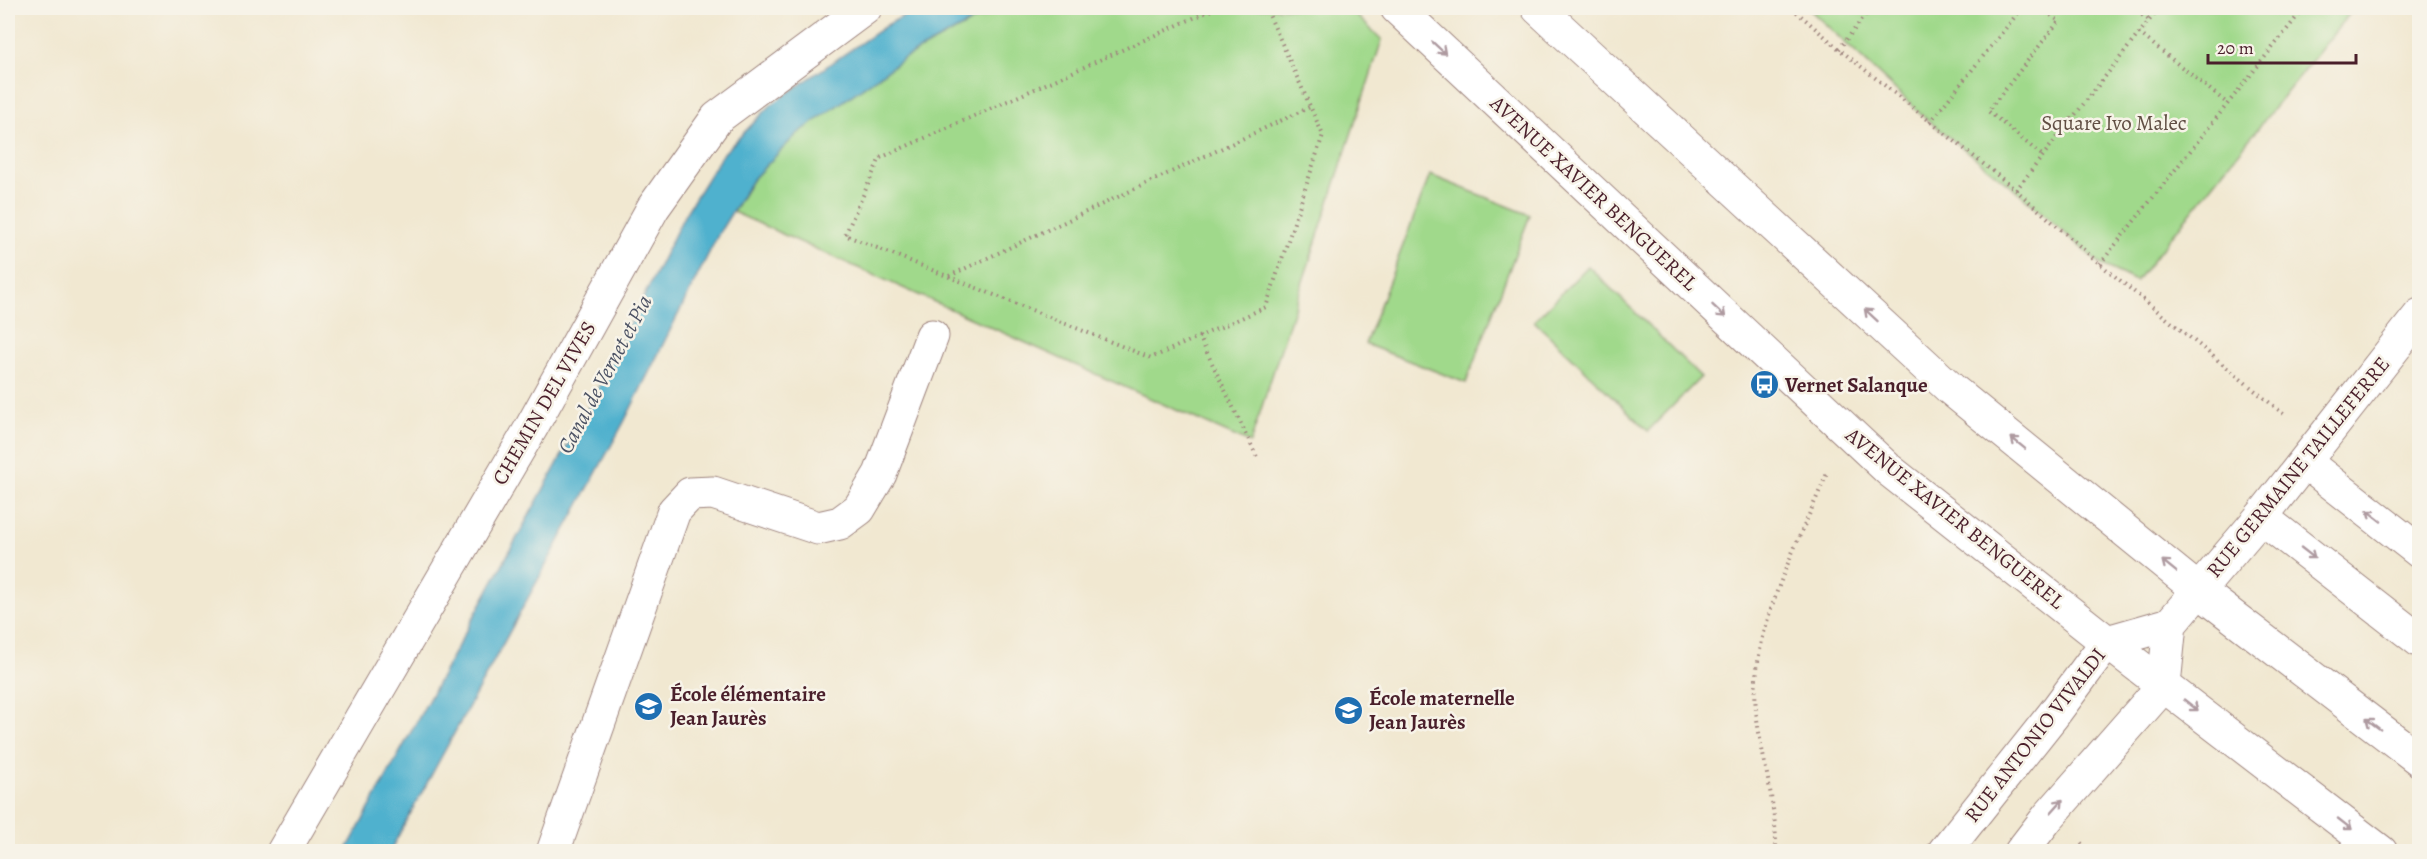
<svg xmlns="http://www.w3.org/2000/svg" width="2427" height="859" font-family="Alegreya,serif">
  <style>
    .green { fill: #a0d98b; stroke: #757c5b; stroke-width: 1.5 }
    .water { fill: #4fb1ce; stroke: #4c687c; stroke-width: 1.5 }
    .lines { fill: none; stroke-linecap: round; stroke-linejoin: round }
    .minor-casing { stroke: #9e847e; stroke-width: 35 }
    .path { stroke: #9e847e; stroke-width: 4; stroke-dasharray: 1.5 4.5; stroke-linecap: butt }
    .minor { stroke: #fff; stroke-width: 33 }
    .oneway { stroke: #ae9aa0 }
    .labels { text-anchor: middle; stroke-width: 5; stroke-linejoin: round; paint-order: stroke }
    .park-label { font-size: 21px; fill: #604e43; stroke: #f7f3e8 }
    .street-label { font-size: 21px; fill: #4a1f2b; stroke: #f7f3e8 }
    .poi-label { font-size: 21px; font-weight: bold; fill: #4a1f2b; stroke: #f7f3e8; text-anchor: start }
    .water-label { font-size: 22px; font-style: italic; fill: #4c5264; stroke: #f7f3e8 }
  </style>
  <rect width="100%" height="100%" fill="#f7f3e8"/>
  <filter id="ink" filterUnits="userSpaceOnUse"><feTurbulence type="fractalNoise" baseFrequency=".0167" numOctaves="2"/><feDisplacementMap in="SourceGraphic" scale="12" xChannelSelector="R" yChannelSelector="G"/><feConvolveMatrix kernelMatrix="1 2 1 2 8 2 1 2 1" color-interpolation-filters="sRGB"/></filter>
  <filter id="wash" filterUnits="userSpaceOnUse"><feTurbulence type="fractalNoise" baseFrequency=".008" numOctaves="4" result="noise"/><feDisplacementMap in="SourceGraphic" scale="24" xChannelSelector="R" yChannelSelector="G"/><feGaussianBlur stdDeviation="1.35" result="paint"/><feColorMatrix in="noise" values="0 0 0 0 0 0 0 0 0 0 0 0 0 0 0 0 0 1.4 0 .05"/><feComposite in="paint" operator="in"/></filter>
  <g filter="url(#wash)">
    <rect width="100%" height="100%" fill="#f1e8d1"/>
    <g class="green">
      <path d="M1012,8h337l33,32 -132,403 -517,-231 19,-32 45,-46 109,-77 71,-38z"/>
      <path d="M1808,8h546l-218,273 -36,-17 -84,-74 -86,-68z"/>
      <path d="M1430,175l100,40 -64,168 -101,-39z"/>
      <path d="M1588,266l113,111 -53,54 -114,-110z"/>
    </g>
    <path class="water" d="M918,8h94l-35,11 -71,38 -109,77 -45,46 -33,53 -95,189 -234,429h-44l244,-447 95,-190 37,-59 50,-51 115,-79z"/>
  </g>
  <g filter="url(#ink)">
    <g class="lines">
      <defs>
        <g id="minor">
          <path d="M1397,8l492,462 218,172 274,210"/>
          <path d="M1538,8l413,381 247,201 222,170"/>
          <path d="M2305,462l115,90"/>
          <path d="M2261,517l159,124"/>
          <path d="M283,852l248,-424 122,-220 64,-90 148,-110"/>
          <path d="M553,852l121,-341 16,-17 23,-1 105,35 22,-5 19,-14 21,-35 52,-138"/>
          <path d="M1944,852l109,-137 54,-73 63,-18"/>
          <path d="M2021,852l27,-35 116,-132 6,-61 91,-107 159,-202"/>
        </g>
      </defs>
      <use href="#minor" class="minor-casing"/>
      <g class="path">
        <path d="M1216,8l-336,150 -35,77 306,123 115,-51 57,-172 -57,-127"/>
        <path d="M1792,8l47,41 177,141 84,74 186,152"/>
        <path d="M2041,8l18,13 -71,90 55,45"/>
        <path d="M2132,8l17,12"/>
        <path d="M2139,33l89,71"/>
        <path d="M1839,49l32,-41"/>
        <path d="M1930,122l92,-114"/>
        <path d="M2016,190l143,-182"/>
        <path d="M2100,264l204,-256"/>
        <path d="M949,276l361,-169"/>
        <path d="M1199,336l58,121"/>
        <path d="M2081,843l12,9"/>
        <path d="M1776,852c1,-48 -15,-95 -20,-141 -7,-80 42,-167 72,-240"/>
      </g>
      <use href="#minor" class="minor"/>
    </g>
    <defs><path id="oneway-shaft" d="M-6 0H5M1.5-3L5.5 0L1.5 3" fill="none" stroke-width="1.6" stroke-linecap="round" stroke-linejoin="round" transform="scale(1.5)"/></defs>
    <g class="oneway">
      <use href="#oneway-shaft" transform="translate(1439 48) rotate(43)"/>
      <use href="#oneway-shaft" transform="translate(1719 311) rotate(43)"/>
      <use href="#oneway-shaft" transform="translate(1871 315) rotate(-137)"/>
      <use href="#oneway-shaft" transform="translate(2018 443) rotate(-141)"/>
      <use href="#oneway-shaft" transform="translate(2374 516) rotate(-142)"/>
      <use href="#oneway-shaft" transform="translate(2308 553) rotate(38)"/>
      <use href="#oneway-shaft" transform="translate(2169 566) rotate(-141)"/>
      <use href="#oneway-shaft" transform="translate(2191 705) rotate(38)"/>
      <use href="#oneway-shaft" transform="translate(2373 724) rotate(-143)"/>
      <use href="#oneway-shaft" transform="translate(2057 806) rotate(-48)"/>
      <use href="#oneway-shaft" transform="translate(2345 824) rotate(38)"/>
    </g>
  </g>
  <defs>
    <symbol id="bus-disc" viewBox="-11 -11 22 22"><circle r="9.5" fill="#1f6fb2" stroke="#f7f3e8"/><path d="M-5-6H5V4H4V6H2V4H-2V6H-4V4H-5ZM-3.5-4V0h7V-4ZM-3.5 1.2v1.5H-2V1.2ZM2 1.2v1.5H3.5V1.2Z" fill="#fff"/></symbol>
    <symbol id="school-disc" viewBox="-11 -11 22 22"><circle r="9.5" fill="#1f6fb2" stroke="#f7f3e8"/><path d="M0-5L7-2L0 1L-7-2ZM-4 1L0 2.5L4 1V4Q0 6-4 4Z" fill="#fff"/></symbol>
  </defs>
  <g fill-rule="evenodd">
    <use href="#bus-disc" x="1748" y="368" width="33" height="33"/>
    <use href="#school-disc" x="632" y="690" width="33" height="33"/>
    <use href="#school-disc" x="1332" y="694" width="33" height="33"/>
  </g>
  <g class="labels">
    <g class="park-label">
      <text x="2114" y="130">Square Ivo Malec</text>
    </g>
    <g class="street-label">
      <text transform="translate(1594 193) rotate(43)" y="7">AVENUE XAVIER BENGUEREL</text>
      <text transform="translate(544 403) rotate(-60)" y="7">CHEMIN DEL VIVES</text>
      <text transform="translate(2298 467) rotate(-51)" y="7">RUE GERMAINE TAILLEFERRE</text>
      <text transform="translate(1955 518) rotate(39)" y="7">AVENUE XAVIER BENGUEREL</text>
      <text transform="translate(2035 735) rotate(-52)" y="7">RUE ANTONIO VIVALDI</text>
    </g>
    <g class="poi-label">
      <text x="1785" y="392">Vernet Salanque</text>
      <text x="670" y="701">École élémentaire<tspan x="670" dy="24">Jean Jaurès</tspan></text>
      <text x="1369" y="705">École maternelle<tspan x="1369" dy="24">Jean Jaurès</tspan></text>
    </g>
    <g class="water-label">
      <text transform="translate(604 374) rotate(-62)" y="8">Canal de Vernet et Pia</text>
    </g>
  </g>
  <rect width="2427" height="859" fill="none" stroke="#f7f3e8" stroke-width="30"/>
  <path d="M2208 54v9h148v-9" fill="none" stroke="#4a1f2b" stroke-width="3"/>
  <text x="2217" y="54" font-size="18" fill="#4a1f2b" stroke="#f7f3e8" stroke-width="4.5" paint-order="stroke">20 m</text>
</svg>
